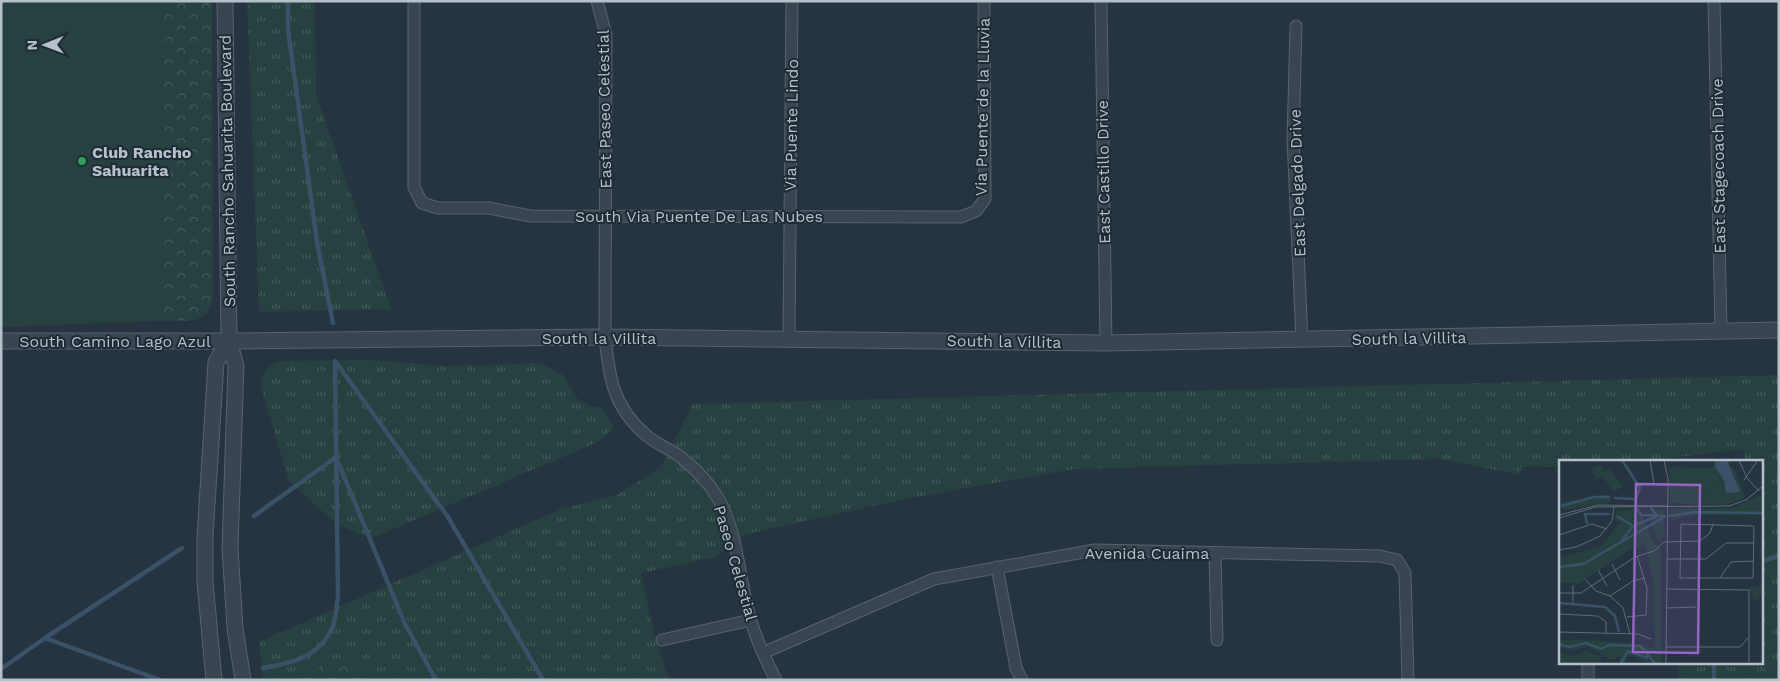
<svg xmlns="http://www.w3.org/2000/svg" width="1780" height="681" font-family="'Work Sans',sans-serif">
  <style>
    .grass { fill: url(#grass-tufts) }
    .forest { fill: url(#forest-crowns) }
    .pitch { fill: #274140 }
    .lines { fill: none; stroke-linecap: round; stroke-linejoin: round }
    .stream { stroke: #395267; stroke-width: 4.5 }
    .minor-casing { stroke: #57636d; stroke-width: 13 }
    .tertiary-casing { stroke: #57636d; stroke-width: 17 }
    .minor { stroke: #394550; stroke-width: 11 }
    .tertiary { stroke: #394550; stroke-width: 15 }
    .leisure-dot { fill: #2e9e5b; stroke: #1e2a35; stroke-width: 2 }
    .labels { text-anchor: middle; stroke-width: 4; stroke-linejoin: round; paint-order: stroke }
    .street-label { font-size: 16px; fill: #b6c0ca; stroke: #1e2a35 }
    .poi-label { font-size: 16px; font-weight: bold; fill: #b6c0ca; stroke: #1e2a35; text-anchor: start }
    .inset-river { fill: none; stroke: #395267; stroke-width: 2.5 }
    .inset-road { fill: none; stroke: #5f6c77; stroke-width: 1 }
    .view { fill: #9367c3; fill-opacity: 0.15; stroke: #9367c3; stroke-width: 2.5 }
    .inset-edge { fill: none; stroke: #b6c0ca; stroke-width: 2.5 }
  </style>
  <defs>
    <pattern id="grass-tufts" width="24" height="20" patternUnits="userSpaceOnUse" patternTransform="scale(1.25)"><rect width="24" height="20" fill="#274140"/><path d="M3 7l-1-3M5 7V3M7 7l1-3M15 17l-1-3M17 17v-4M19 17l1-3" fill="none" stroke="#445b5a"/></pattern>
    <pattern id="forest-crowns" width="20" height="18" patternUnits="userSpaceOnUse" patternTransform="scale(1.25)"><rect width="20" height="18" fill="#274140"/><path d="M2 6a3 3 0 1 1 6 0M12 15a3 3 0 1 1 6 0" fill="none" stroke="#445b5a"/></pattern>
  </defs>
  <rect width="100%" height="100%" fill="#253440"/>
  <g class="grass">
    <path d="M247,1h68l1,94 75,214 -132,3z"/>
    <path d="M370,360l77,6 93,-3 22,11 17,27 15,6h7l13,20 -16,15 -226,96 -25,-9 -15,-9 -43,-39 -28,-93c0,-13 5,-24 19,-27z"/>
    <path d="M1779,375v305h-100v-18h82v-201h-15l-3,-12 -96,12h-87v6h-39v8l-81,-16 -367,10 -173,31 -154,34 -30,23 -75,16 13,60 15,47h-303l-15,-16 -31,4 -23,12h-34l-4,-38 302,-133 56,-14 44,-28 32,-63z"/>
  </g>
  <g class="forest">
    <path d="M163,1h49l1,294c-4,32 -25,25 -50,26z"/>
    <path d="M351,664l15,16h-69l23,-12z"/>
  </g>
  <path class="pitch" d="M1,1h162v320l-162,6z"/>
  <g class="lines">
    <g class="stream">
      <path d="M288,1v28l29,213 16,81"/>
      <path d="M335,361l113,156 95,163"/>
      <path d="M254,516l82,-59 69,167 31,56"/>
      <path d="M1761,561l18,-5"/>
      <path d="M45,638l137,-90"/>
      <path d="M263,668c30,-5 57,-11 70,-42 3,-9 4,-22 5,-31l-3,-233"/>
      <path d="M1,669l44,-31 115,42"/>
      <path d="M1714,680v-18"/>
    </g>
    <defs>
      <g id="minor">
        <path d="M414,1v186l8,16 16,5h51l41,8 431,1 15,-6 9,-12 -1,-198"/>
        <path d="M597,1l9,34 -1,302c4,40 8,70 41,98 10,9 22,13 32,20 17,13 31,27 41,45 20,36 20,82 32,121 6,20 15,40 25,59"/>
        <path d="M1101,1l5,342"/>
        <path d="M1714,1l7,329"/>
        <path d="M1296,26l-3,114 9,200"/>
        <path d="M789,339l3,-338"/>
        <path d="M1215,553l2,87"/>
        <path d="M997,567l19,101 6,12"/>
        <path d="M662,640l89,-20"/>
        <path d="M763,653l171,-74 161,-29 285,6 17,4 8,13 3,107"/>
        <path d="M1588,680v-18"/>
      </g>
      <g id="tertiary">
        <path d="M225,1l4,340 7,25 -6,182 5,80 8,52"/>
        <path d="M1,341h228l376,-4 501,6 673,-13"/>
        <path d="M214,680l-9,-98v-46l11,-174 13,-21"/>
      </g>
    </defs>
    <use href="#minor" class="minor-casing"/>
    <use href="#tertiary" class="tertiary-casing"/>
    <use href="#minor" class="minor"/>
    <use href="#tertiary" class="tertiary"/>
  </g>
  <circle class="leisure-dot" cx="82" cy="161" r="5"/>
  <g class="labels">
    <g class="street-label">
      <text transform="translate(982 107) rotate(-89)" y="6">Via Puente de la Lluvia</text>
      <text transform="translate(604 109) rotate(-91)" y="6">East Paseo Celestial</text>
      <text transform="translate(791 125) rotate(-89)" y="6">Via Puente Lindo</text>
      <text transform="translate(1718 166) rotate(-91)" y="6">East Stagecoach Drive</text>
      <text transform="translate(227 171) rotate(-91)" y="6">South Rancho Sahuarita Boulevard</text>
      <text transform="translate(1103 172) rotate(-91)" y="6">East Castillo Drive</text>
      <text transform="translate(1297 183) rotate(-92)" y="6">East Delgado Drive</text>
      <text x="699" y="222">South Via Puente De Las Nubes</text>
      <text x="599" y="344">South la Villita</text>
      <text transform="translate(1409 338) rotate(-1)" y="6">South la Villita</text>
      <text x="115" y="347">South Camino Lago Azul</text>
      <text transform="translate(1004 341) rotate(1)" y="6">South la Villita</text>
      <text x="1147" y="559">Avenida Cuaima</text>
      <text transform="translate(736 563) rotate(74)" y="6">Paseo Celestial</text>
    </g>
    <g class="poi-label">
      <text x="92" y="158">Club Rancho<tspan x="92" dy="18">Sahuarita</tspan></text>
    </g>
  </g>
  <g transform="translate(1559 460)">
    <rect width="204" height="204" fill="#253440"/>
    <path d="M204,34v21h-72l-20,6v-12l62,-1zM42,35h8l2,7 -47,8 -5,-7zM80,48l14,34 8,8 1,113h-11l-24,-8 -1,8h-7l1,-7 -9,4 -22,-13 -17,3 -13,-3v-7h26l50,3 20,6 -1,-63 -9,-41 -16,5 -50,33h-20v-25l41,-11 21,-25 -7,-3 3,-10 12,14 8,-9 -2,-5zM104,49l2,26 -6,7 -10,-23 5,-8zM204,120v14l-9,7 -5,-14h11z" fill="#274140"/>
    <path d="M155,0h17l-2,5 6,6 10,26 -18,8 -57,-2v-3h38l1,-11 15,-6 -12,-15zM60,50h16l2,7 -9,6z" fill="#274140"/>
    <path d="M42,4l3,7 6,-3 12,19 -9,5 -10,-16 -7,4 -5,-11zM110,7l43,1 12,15 -15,6 -1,11h-38zM27,191l16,7 -4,5h-39v-8l4,-3 7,5z" fill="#274140"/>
    <path d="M157,0h11l13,32 -14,1 -2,-13 -9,-13z" fill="#395267"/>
    <path class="inset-river" d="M63,0l18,28 -5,14M55,38l20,1M2,46l33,-9h16M78,49l4,6 24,1M58,56l16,10M110,56l28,-4 66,1M28,64l-2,-10h25M61,83l13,-17 24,-10 -6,-8M0,107l24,-3 83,-48M0,143l46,4 10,9 4,16M0,184l10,3 17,-4 15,6 8,-4 31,1 15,17M62,203l7,-12 20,7"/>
    <path class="inset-road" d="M91,0l4,24M105,0l4,19 -2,184M180,0l8,18 12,13M185,20l14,-20M0,55l39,-10 70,1M0,58l37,-11 133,-1 17,-6 17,-14M122,64l73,2 -1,52h-73zM0,75l33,-11 15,5M0,90l17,-3 24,-11 12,-15 2,-15M108,99h39l20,-16h28M53,104l8,16M39,110l9,16M161,118l11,-16 23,-1M26,119l11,12 14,5 13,12 7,26M107,129l83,1v72M0,133h22l54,-36 19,-6 10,-9 36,-1 10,-8 3,-9M51,136l23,-15 12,-3M14,143v-18M107,148l30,-1M0,154l39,2 8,6v12M68,157l19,-2 1,-27 -10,-32M0,172l79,2 13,5M107,187h74l9,-10"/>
    <path class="view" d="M77,24l64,1 -2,168 -65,-1z"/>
    <rect width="204" height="204" class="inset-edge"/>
  </g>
  <rect width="1780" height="681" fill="none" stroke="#b6c0ca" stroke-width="5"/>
  <g transform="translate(45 45) rotate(269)" stroke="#1e2a35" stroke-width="4" paint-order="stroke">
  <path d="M0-4L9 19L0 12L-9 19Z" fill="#b6c0ca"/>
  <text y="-8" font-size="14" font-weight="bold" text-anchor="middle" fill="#b6c0ca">N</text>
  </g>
</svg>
